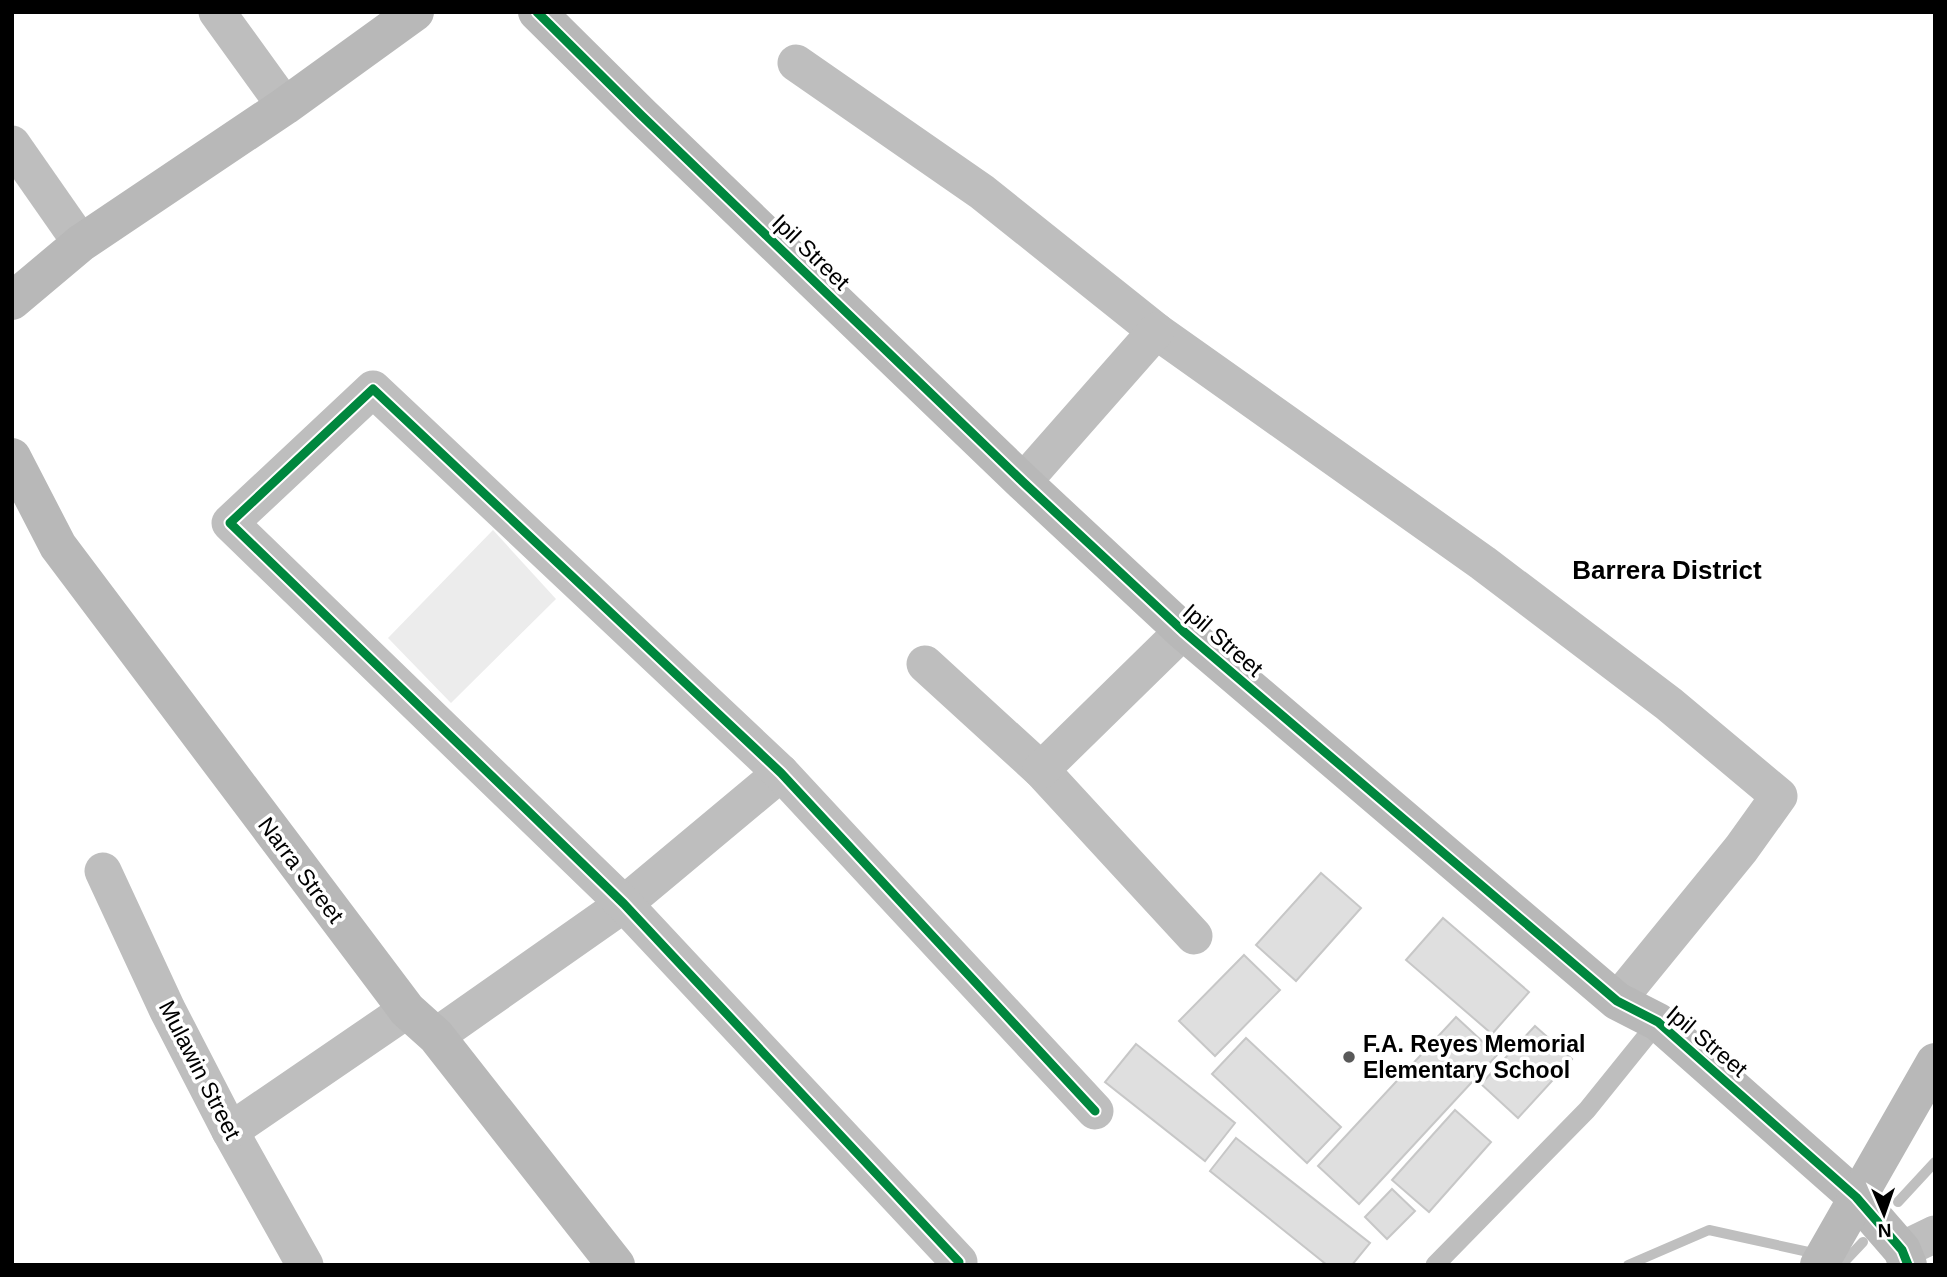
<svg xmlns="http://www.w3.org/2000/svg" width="1947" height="1277" font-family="Arial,sans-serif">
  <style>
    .green { fill: #ececec }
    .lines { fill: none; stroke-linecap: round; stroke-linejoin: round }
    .stream { stroke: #bfbfbf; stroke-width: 10 }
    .building { fill: #dfdfdf; stroke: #c7c7c7; stroke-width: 2 }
    .lane { stroke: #bebebe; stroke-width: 19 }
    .street { stroke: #bebebe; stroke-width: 37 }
    .secondary { stroke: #b8b8b8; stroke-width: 38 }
    .cycleway-casing { stroke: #fff; stroke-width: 13 }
    .cycleway { stroke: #00873e; stroke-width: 9 }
    .poi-dot { fill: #595959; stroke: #fff; stroke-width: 2.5 }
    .labels { text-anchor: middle; stroke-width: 7; stroke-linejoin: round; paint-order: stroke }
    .street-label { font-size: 23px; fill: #000; stroke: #fff }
    .poi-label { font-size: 23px; font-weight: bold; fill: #000; stroke: #fff; text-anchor: start }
    .quarter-label { font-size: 26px; font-weight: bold; fill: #000; stroke: #fff }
  </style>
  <rect width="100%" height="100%" fill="#fff"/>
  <path class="green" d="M493,530l63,69 -105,104 -63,-65z"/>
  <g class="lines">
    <g class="stream">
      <path d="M1898,1202l37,-40"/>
      <path d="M1839,1259l7,1 17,-18"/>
      <path d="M1628,1265l81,-35 104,23"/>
    </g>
  </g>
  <g class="building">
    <path d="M1321,873l40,35 -65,73 -40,-36z"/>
    <path d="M1443,918l86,74 -37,42 -86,-74z"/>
    <path d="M1244,955l36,35 -65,66 -36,-35z"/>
    <path d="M1456,1017l41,38 -138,149 -41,-38z"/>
    <path d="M1535,1026l37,33 -54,59 -37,-34z"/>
    <path d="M1246,1038l95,89 -34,36 -95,-89z"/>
    <path d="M1136,1044l99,79 -30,38 -100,-79z"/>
    <path d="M1455,1110l36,32 -62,70 -37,-32z"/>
    <path d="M1236,1138l134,105 -18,22h-25l-117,-94z"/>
    <path d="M1392,1189l23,22 -28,28 -22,-22z"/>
  </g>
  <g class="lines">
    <path class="lane" d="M1435,1265l152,-155 71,-88"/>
    <g class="street">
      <path d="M217,12l68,94"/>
      <path d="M796,63l186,129 174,139 327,232 186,141 110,92 -38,53 -124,152"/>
      <path d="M12,144l69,99"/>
      <path d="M1023,482l133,-151"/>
      <path d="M925,664l116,106 153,166"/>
      <path d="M1041,770l142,-139"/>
      <path d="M103,871l64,138 63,122 75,134"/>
      <path d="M436,1036l188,-132 157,-131"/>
      <path d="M230,1131l177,-121"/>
      <path d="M1902,1250l33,-16"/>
      <path d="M959,1262l-335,-358 -394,-381 143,-134 408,384 314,338"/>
    </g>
    <g class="secondary">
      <path d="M537,12l104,103 382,367 160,149 434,370 41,21 198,175 46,53 6,15"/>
      <path d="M12,301l69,-58 204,-137 130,-94"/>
      <path d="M12,457l46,89 349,464 29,26 180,229"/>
      <path d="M1819,1265l116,-203"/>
    </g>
    <defs>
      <g id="cycleway">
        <path d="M537,12l104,103 382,367 160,149 434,370 41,21 198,175 46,53 6,15"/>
        <path d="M959,1262l-335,-358 -394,-381 143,-134 408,384 314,338"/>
      </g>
    </defs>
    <use href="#cycleway" class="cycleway-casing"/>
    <use href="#cycleway" class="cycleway"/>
  </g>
  <circle class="poi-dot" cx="1349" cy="1057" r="7"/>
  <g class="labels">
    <g class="street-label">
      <text transform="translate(811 252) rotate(44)" y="8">Ipil Street</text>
      <text transform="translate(1223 640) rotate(41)" y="8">Ipil Street</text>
      <text transform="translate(301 870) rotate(53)" y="8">Narra Street</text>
      <text transform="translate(1707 1041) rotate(40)" y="8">Ipil Street</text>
      <text transform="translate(200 1070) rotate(63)" y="8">Mulawin Street</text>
    </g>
    <g class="poi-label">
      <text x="1363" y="1052">F.A. Reyes Memorial<tspan x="1363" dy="26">Elementary School</tspan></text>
    </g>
    <g class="quarter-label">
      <text x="1667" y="579">Barrera District</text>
    </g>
  </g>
  <rect width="1947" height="1277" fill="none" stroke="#000000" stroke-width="28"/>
  <g transform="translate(1884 1214) rotate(178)" stroke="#ffffff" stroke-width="5" paint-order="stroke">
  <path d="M0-5L12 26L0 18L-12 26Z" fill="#000000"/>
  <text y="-10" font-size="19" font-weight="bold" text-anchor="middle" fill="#000000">N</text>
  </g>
</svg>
